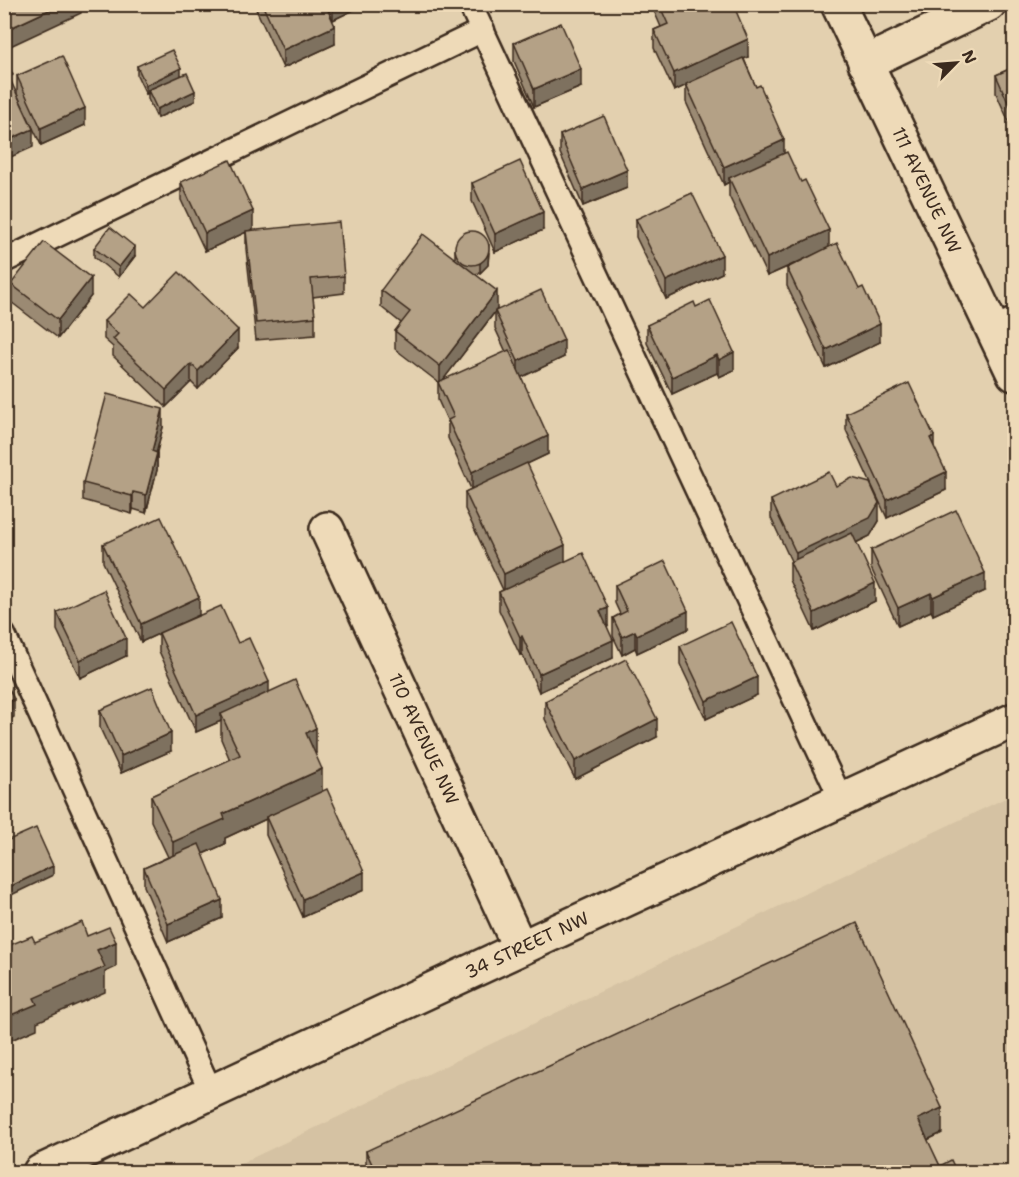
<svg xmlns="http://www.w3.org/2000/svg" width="1019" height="1177" font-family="'Shantell Sans',sans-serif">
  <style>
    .built { fill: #d5c2a3 }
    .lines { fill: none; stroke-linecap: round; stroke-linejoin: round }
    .lane-casing { stroke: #3b2a1e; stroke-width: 27 }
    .street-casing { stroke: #3b2a1e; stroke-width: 38 }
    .secondary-casing { stroke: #3b2a1e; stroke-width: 38 }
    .lane { stroke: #eedab8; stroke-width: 22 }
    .street { stroke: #eedab8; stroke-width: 33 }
    .secondary { stroke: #eedab8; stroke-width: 33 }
    .wall { fill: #9b8a73; stroke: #3b2a1e; stroke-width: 1.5; fill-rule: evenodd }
    .shaded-wall { fill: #7e715e; stroke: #3b2a1e; stroke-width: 1.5 }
    .building { fill: #b4a186; stroke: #3b2a1e; stroke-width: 1.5 }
    .labels { text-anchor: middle; stroke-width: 5; stroke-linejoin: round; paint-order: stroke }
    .street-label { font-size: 18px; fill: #3b2a1e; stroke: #eedab8 }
  </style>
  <rect width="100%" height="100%" fill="#e3d0af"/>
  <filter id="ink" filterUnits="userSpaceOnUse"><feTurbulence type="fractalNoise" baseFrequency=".0167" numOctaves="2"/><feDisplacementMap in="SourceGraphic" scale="12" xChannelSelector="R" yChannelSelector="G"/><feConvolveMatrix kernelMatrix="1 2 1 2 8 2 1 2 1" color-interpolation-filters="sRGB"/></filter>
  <g filter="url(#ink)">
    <path class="built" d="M1014,794v378h-791z"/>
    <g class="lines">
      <defs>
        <g id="lane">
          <path d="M470,4l372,797"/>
          <path d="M4,261l479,-231"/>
          <path d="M993,329l21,-10"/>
          <path d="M4,635l208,459"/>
        </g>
        <g id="street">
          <path id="s1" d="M838,4l176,370"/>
          <path d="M865,63l124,-59"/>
          <path id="s2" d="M327,529l193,419"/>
        </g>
        <g id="secondary">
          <path id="s3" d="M40,1172c160,-73 319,-149 479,-223 165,-77 331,-152 495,-229"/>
        </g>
      </defs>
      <use href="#lane" class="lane-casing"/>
      <use href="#street" class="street-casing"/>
      <use href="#secondary" class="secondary-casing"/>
      <use href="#lane" class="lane"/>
      <use href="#street" class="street"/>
      <use href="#secondary" class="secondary"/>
    </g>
    <g class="wall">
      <path d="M255,4h70l10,40 -52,24 -28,-61z"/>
      <path d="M326,4h40l-33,16z"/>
      <path d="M651,4h82l15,53 -4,2 40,94 45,94 51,95 -54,26 -39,-82v-18l21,-10 -41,18 -38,-80v-14l-5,3 -38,-83v-17l-12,6 -20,-43v-18l7,-3z"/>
      <path d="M514,43l67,44 -47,20 -20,-46z"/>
      <path d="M137,66l44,9 14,26 -38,17 -9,-19v-6l-2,1 -9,-19z"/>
      <path d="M1014,67v66l-18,-40v-18z"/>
      <path d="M17,76l68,49 -44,20 -24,-51z"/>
      <path d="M560,135l67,53 -44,18 -23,-53z"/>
      <path d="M181,182l72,47 -4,2 95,45v17l-31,4 2,20v18l-59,5 -10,-91v-17l-41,19 -24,-51z"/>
      <path d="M472,183l71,47 -48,22 -23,-51z"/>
      <path d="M636,219l86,54 -56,26 -30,-62z"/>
      <path d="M94,248l41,8 -16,21 -25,-20z"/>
      <path d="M455,250l34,3 -1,12 -8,8 -6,1 23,35 67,48 -43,20 27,77 -21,10 38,97 43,65h-1l6,32 -74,34 -17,-38 -2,1 -21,-45v-18l4,-2 -38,-81v-17l6,-3 -23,-51v-16l-10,-22v-18l-43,-33v-18l6,-8 -20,-16v-17l74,-31zM495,312v16l11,24 -64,29z"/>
      <path d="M11,284l80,12 -33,42 -47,-36z"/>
      <path d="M145,307l93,41 -40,41 -7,-7 -25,25 -53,-51v-9l-9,-8v-18z"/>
      <path d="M696,307l38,63 -15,7 -2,-4 -45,21 -25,-51v-18z"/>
      <path d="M846,413l88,34 12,43 -59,28 -41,-88z"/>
      <path d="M163,427l-6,25v18l-11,43 -13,-4 -1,5 -49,-14v-17z"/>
      <path d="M836,486l43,35 -9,15 -14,7 19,58 -61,30 -24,-51v-18l1,-1 -20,-43v-18z"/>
      <path d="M103,544l96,71 -58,27 -38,-80z"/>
      <path d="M871,550l114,41 -52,24 -2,-4 -33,15 -27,-58z"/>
      <path d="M615,585l73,44 -51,24 -2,-5 -13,7 -9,-19v-18l7,-4 -5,-11z"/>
      <path d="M57,612l69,44 -46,22 -23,-48z"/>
      <path d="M159,633l79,10 31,49 47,61 -1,1 7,37 42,99 -61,27 -37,-82v-16l-41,19v6l-22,10 19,64 -54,24 -24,-56v-18l24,-11 -17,-36v-25l79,-36 -9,-21v-18l-25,11 -37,-81z"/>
      <path d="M680,646l77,49 -51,24 -26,-55z"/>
      <path d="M545,701l112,36 -82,42 -30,-60z"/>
      <path d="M100,710l71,41 -50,22 -21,-45z"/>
      <path d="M942,1133l-15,7 13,26 17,7h-591v-22z"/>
    </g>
    <g class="shaded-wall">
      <path d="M62,4h19v9l-77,36v-18z"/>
      <path d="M333,4h33l-33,16z"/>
      <path d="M496,4h13l-13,6z"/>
      <path d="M335,26v18l-52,24v-18z"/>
      <path d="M748,39v18l-74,34v-18z"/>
      <path d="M181,68v10l-33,12v3l-2,1v-9z"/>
      <path d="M581,69v18l-47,20v-18z"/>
      <path d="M195,91v10l-38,17v-9z"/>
      <path d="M85,108v17l-44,20v-17z"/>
      <path d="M33,129v18l-29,13v-18z"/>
      <path d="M784,140v17l-55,21v4l-5,3v-18z"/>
      <path d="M627,170v18l-44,18v-17z"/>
      <path d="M253,211v18l-48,22v-18z"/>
      <path d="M543,212v18l-48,22v-18z"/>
      <path d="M829,230v18l-62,28v-18z"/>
      <path d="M489,244l-1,21 -8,8v-9z"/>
      <path d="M135,247v9l-16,21v-10z"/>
      <path d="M722,255v18l-56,26v-18z"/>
      <path d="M91,278v18l-33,42v-18z"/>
      <path d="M497,291v18l-57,75v-18z"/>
      <path d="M880,324v18l-54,26v-18z"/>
      <path d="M238,330v18l-40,41v-18z"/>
      <path d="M564,340v17l-46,22v-18z"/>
      <path d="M734,352v18l-15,7v-17z"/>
      <path d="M717,355v18l-45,21v-17z"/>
      <path d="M191,364v18l-25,25v-17z"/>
      <path d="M163,409v18l-11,42v-18z"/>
      <path d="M548,436v18l-76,36v-18z"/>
      <path d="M934,436v18l-4,-16z"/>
      <path d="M157,453v17l-11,43v-18z"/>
      <path d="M946,472v18l-59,28v-18z"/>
      <path d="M133,492v17l-1,5v-18z"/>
      <path d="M879,503v18l-9,15 -74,35v-18z"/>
      <path d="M565,545v18l-61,29v-18z"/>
      <path d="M985,573v18l-52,24v-18z"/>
      <path d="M875,583v18l-61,30v-18z"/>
      <path d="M931,593v18l-33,15v-18z"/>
      <path d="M199,597v18l-58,27v-18z"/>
      <path d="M608,608v18l-8,3v-18z"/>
      <path d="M688,611v18l-51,24v-18z"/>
      <path d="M635,631v17l-13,7v-18z"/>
      <path d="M522,636v18l-2,1v-18z"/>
      <path d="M126,638v18l-46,22v-18z"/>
      <path d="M613,640v18l-74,34v-18z"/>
      <path d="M757,677v18l-51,24v-18z"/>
      <path d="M269,682v18l-48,14v7l-25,11v-17z"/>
      <path d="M14,699v18l-10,5v-18z"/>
      <path d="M657,719v18l-82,42v-18z"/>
      <path d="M316,728v25l-10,5v-25z"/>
      <path d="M171,733v18l-50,22v-17z"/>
      <path d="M322,769v25l-56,23v2l-41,19v6l-52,23v-25l50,-28z"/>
      <path d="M7,773v18l-3,1v-17z"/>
      <path d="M53,866v9l-48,23v-9z"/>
      <path d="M364,872v18l-61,27v-18z"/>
      <path d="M222,900v18l-54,24v-18z"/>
      <path d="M116,942v25l-11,5v20l-68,30v7l-33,14v-25l30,-20 63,-48z"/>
      <path d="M942,1108v25l-24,11v-25z"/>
    </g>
    <g class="building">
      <path d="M4,4h58l-58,27z"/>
      <path d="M262,4h63l10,22 -52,24z"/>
      <path d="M659,4h74l15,35 -74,34 -20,-43 14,-6z"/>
      <path d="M561,23l20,46 -47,20 -20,-46z"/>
      <path d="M172,50l9,18 -35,17 -9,-19z"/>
      <path d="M62,56l23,52 -44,20 -24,-52z"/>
      <path d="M4,58l9,17 -4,2 24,52 -29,13z"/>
      <path d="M743,58l13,29 4,-2 24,55 -60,27 -38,-83z"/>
      <path d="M1014,67v49l-18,-41z"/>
      <path d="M187,73l8,18 -38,18 -9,-19z"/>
      <path d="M604,116l23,54 -44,19 -23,-54z"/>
      <path d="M787,152l14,30 4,-2 24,50 -62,28 -38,-80z"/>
      <path d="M230,160l23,51 -48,22 -24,-51z"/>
      <path d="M520,161l23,51 -48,22 -23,-51z"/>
      <path d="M692,193l30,62 -56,26 -30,-62z"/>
      <path d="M339,222l5,54 -33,3 4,38 -59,6 -10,-92z"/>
      <path d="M110,227l25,20 -16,20 -25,-19z"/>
      <circle cx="472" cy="248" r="17"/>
      <path d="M423,234l74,57 -57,75 -45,-35 15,-19 -29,-22z"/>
      <path d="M44,242l47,36 -33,42 -47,-36z"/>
      <path d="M837,243l22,46 4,-2 17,37 -54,26 -39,-82z"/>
      <path d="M179,272l59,58 -40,41 -7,-7 -25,26 -53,-51 5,-5 -14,-13 27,-27 14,13z"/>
      <path d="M541,290l23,50 -46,21 -23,-50z"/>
      <path d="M710,300l24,52 -15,8 -2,-5 -45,22 -25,-52 47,-23 2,5z"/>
      <path d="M509,350l39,86 -76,36 -24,-52 6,-3 -16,-35z"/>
      <path d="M909,383l25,53 -4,2 16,34 -59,28 -41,-87z"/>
      <path d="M107,394l56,15 -11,42 5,2 -11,42 -13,-3 -1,4 -49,-13z"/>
      <path d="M527,463l38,82 -61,29 -39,-82z"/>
      <path d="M829,472l7,14 16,-8 18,5 9,20 -9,15 -74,35 -25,-53z"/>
      <path d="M956,510l29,63 -52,24 -2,-4 -33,15 -27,-58z"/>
      <path d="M161,517l38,80 -58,27 -38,-80z"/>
      <path d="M852,533l23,50 -61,30 -24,-51z"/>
      <path d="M583,553l25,55 -8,3 13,29 -74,34 -17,-38 -2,1 -21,-45z"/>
      <path d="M665,561l23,50 -51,24 -2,-4 -13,6 -9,-19 14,-7 -12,-26z"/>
      <path d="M104,590l22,48 -46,22 -23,-48z"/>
      <path d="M221,606l17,37 11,-5 20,44 -73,33 -37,-82z"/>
      <path d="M731,622l26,55 -51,24 -26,-55z"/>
      <path d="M626,659l31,60 -82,42 -30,-60z"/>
      <path d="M4,678l10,21 -10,5z"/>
      <path d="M295,680l21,48 -10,5 16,36 -99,45 2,5 -52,23 -22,-46 89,-41 -19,-41z"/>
      <path d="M152,687l19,46 -50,23 -21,-46z"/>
      <path d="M327,789l37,83 -61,27 -37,-82z"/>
      <path d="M36,828l17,38 -48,23 -1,-47z"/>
      <path d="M199,844l23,56 -54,24 -24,-56z"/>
      <path d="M82,922l5,14 22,-9 7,15 -19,8 8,17 -71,31 3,6 -33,14v-72l6,-2v1l22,-9 3,6z"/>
      <path d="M857,923l85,185 -24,11 22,47 11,-6 6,13h-581l-10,-22z"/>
    </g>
  </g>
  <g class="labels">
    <g class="street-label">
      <text dy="6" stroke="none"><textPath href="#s1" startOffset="206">111 AVENUE NW</textPath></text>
      <text dy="6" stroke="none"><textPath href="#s2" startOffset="231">110 AVENUE NW</textPath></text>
      <text dy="6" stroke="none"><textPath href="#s3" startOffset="537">34 STREET NW</textPath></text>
    </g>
  </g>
  <rect width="1019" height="1177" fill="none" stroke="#eedab8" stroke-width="24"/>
  <rect x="12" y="12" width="995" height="1153" fill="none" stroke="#3b2a1e" stroke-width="2" filter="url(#ink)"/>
  <g transform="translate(956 63) rotate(65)" stroke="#eedab8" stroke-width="4.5" paint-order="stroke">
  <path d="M0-4.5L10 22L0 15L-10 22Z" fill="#3b2a1e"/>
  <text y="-9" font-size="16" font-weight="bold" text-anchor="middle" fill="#3b2a1e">N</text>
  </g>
</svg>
